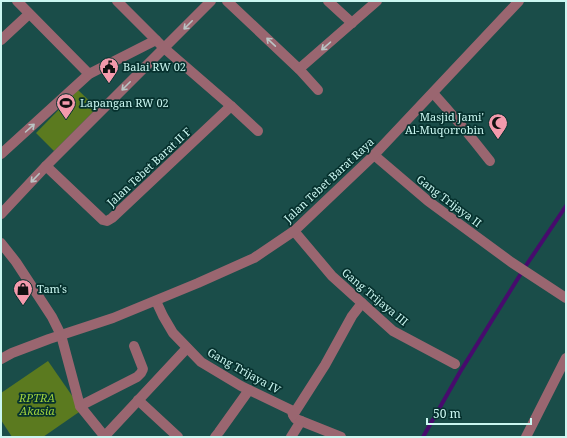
<svg xmlns="http://www.w3.org/2000/svg" width="567" height="438" font-family="'Noto Serif',serif">
  <style>
    .green { fill: #5b7a1f }
    .lines { fill: none; stroke-linecap: round; stroke-linejoin: round }
    .stream { stroke: #470b6d; stroke-width: 4 }
    .minor { stroke: #9a6670; stroke-width: 10 }
    .oneway { stroke: #bac4c4 }
    .labels { text-anchor: middle; stroke-width: 3.5; stroke-linejoin: round; paint-order: stroke }
    .poi-label { font-size: 11px; fill: #cbf7f1; stroke: #06312e; text-anchor: start }
    .street-label { font-size: 11px; fill: #cbf7f1; stroke: #06312e }
    .park-label { font-size: 11px; font-style: italic; fill: #a0d33d; stroke: #06312e }
  </style>
  <rect width="100%" height="100%" fill="#1a4d49"/>
  <g class="green">
    <path d="M78,90l19,18 -43,43 -18,-18z"/>
    <path d="M48,361l34,49 -39,27h-31l-11,-17v-27z"/>
  </g>
  <g class="lines">
    <path class="stream" d="M423,437l37,-65 65,-105 41,-61"/>
    <g class="minor">
      <path d="M17,1l72,73"/>
      <path d="M117,1l47,47 67,58 27,25"/>
      <path d="M227,1l72,68 19,21"/>
      <path d="M328,1l24,22"/>
      <path d="M1,40l28,-26"/>
      <path d="M299,69l78,-68"/>
      <path d="M433,93c20,22 39,45 57,68"/>
      <path d="M1,154l88,-80 67,-34"/>
      <path d="M374,155l54,46 83,61 55,36"/>
      <path d="M46,166l57,54 4,1 5,-3 119,-112"/>
      <path d="M1,214l45,-48 165,-165"/>
      <path d="M294,231l38,45 61,55 62,33"/>
      <path d="M1,243l15,19 36,55 9,18 19,71 25,31"/>
      <path d="M156,301l7,15 10,17 28,29 40,24 50,24c2,3 2,7 5,9l45,18"/>
      <path d="M1,359l11,-6 37,-14 64,-21 85,-35 56,-25 40,-27 80,-76 145,-154"/>
      <path d="M138,400l40,37"/>
      <path d="M80,406l57,-29 4,-4 2,-4 -9,-23"/>
      <path d="M293,415l32,-50 27,-49 10,-13"/>
      <path d="M104,437l83,-89"/>
      <path d="M215,437l4,-5 30,-42"/>
      <path d="M291,437l10,-16"/>
      <path d="M526,437l40,-79"/>
    </g>
  </g>
  <defs><path id="oneway-shaft" d="M-6 0H5M1.5-3L5.5 0L1.5 3" fill="none" stroke-width="1.6" stroke-linecap="round" stroke-linejoin="round"/></defs>
  <g class="oneway">
    <use href="#oneway-shaft" transform="translate(188 25) rotate(135)"/>
    <use href="#oneway-shaft" transform="translate(271 42) rotate(-137)"/>
    <use href="#oneway-shaft" transform="translate(326 46) rotate(139)"/>
    <use href="#oneway-shaft" transform="translate(126 86) rotate(135)"/>
    <use href="#oneway-shaft" transform="translate(30 128) rotate(-42)"/>
    <use href="#oneway-shaft" transform="translate(35 178) rotate(134)"/>
  </g>
  <defs>
    <symbol id="civic-pin" viewBox="-11 -11 22 30"><path d="M0 17L-7.5 6A9.5 9.5 0 1 1 7.5 6Z" fill="#f39aac" stroke="#06312e"/><path d="M-.6-6.5H3V-4.5H.6V-3L4-1V1h2V6H-6V1h2V-1L-.6-3ZM-1.2 2.5V6h2.4V2.5Z" fill="#111"/></symbol>
    <symbol id="stadium-pin" viewBox="-11 -11 22 30"><path d="M0 17L-7.5 6A9.5 9.5 0 1 1 7.5 6Z" fill="#f39aac" stroke="#06312e"/><path d="M0-5a6.5 5 0 1 0 0 10a6.5 5 0 1 0 0-10ZM-3.5-1.8h7v3.6h-7Z" fill="#111"/></symbol>
    <symbol id="mosque-pin" viewBox="-11 -11 22 30"><path d="M0 17L-7.5 6A9.5 9.5 0 1 1 7.5 6Z" fill="#f39aac" stroke="#06312e"/><path d="M3.5-4.9A6 6 0 1 0 3.5 4.9A5 5 0 1 1 3.5-4.9Z" fill="#111"/></symbol>
    <symbol id="shop-pin" viewBox="-11 -11 22 30"><path d="M0 17L-7.5 6A9.5 9.5 0 1 1 7.5 6Z" fill="#f39aac" stroke="#06312e"/><path d="M-5-2.5h2.3a2.7 3.5 0 0 1 5.4 0H5L5.5 6h-11ZM-1.5-2.5h3a1.5 2.3 0 0 0-3 0Z" fill="#111"/></symbol>
  </defs>
  <g fill-rule="evenodd">
    <use href="#civic-pin" x="98" y="56" width="22" height="30"/>
    <use href="#stadium-pin" x="55" y="92" width="22" height="30"/>
    <use href="#mosque-pin" x="487" y="112" width="22" height="30"/>
    <use href="#shop-pin" x="12" y="278" width="22" height="30"/>
  </g>
  <g class="labels">
    <g class="poi-label">
      <text x="123" y="71">Balai RW 02</text>
      <text x="80" y="107">Lapangan RW 02</text>
      <text x="484" y="121" text-anchor="end">Masjid Jami'<tspan x="484" dy="13">Al-Muqorrobin</tspan></text>
      <text x="37" y="293">Tam's</text>
    </g>
    <g class="street-label">
      <text transform="translate(149 167) rotate(-43)" y="4">Jalan Tebet Barat II F</text>
      <text transform="translate(329 180) rotate(-43)" y="4">Jalan Tebet Barat Raya</text>
      <text transform="translate(449 201) rotate(37)" y="4">Gang Trijaya II</text>
      <text transform="translate(375 297) rotate(40)" y="4">Gang Trijaya III</text>
      <text transform="translate(244 371) rotate(29)" y="4">Gang Trijaya IV</text>
    </g>
    <g class="park-label">
      <text x="37" y="402">RPTRA<tspan x="37" dy="13">Akasia</tspan></text>
    </g>
  </g>
  <rect width="567" height="438" fill="none" stroke="#cbf7f1" stroke-width="4"/>
  <path d="M427 418v6h104v-6" fill="none" stroke="#cbf7f1" stroke-width="2"/>
  <text x="433" y="418" font-size="12" fill="#cbf7f1" stroke="#06312e" stroke-width="3" paint-order="stroke">50 m</text>
</svg>
